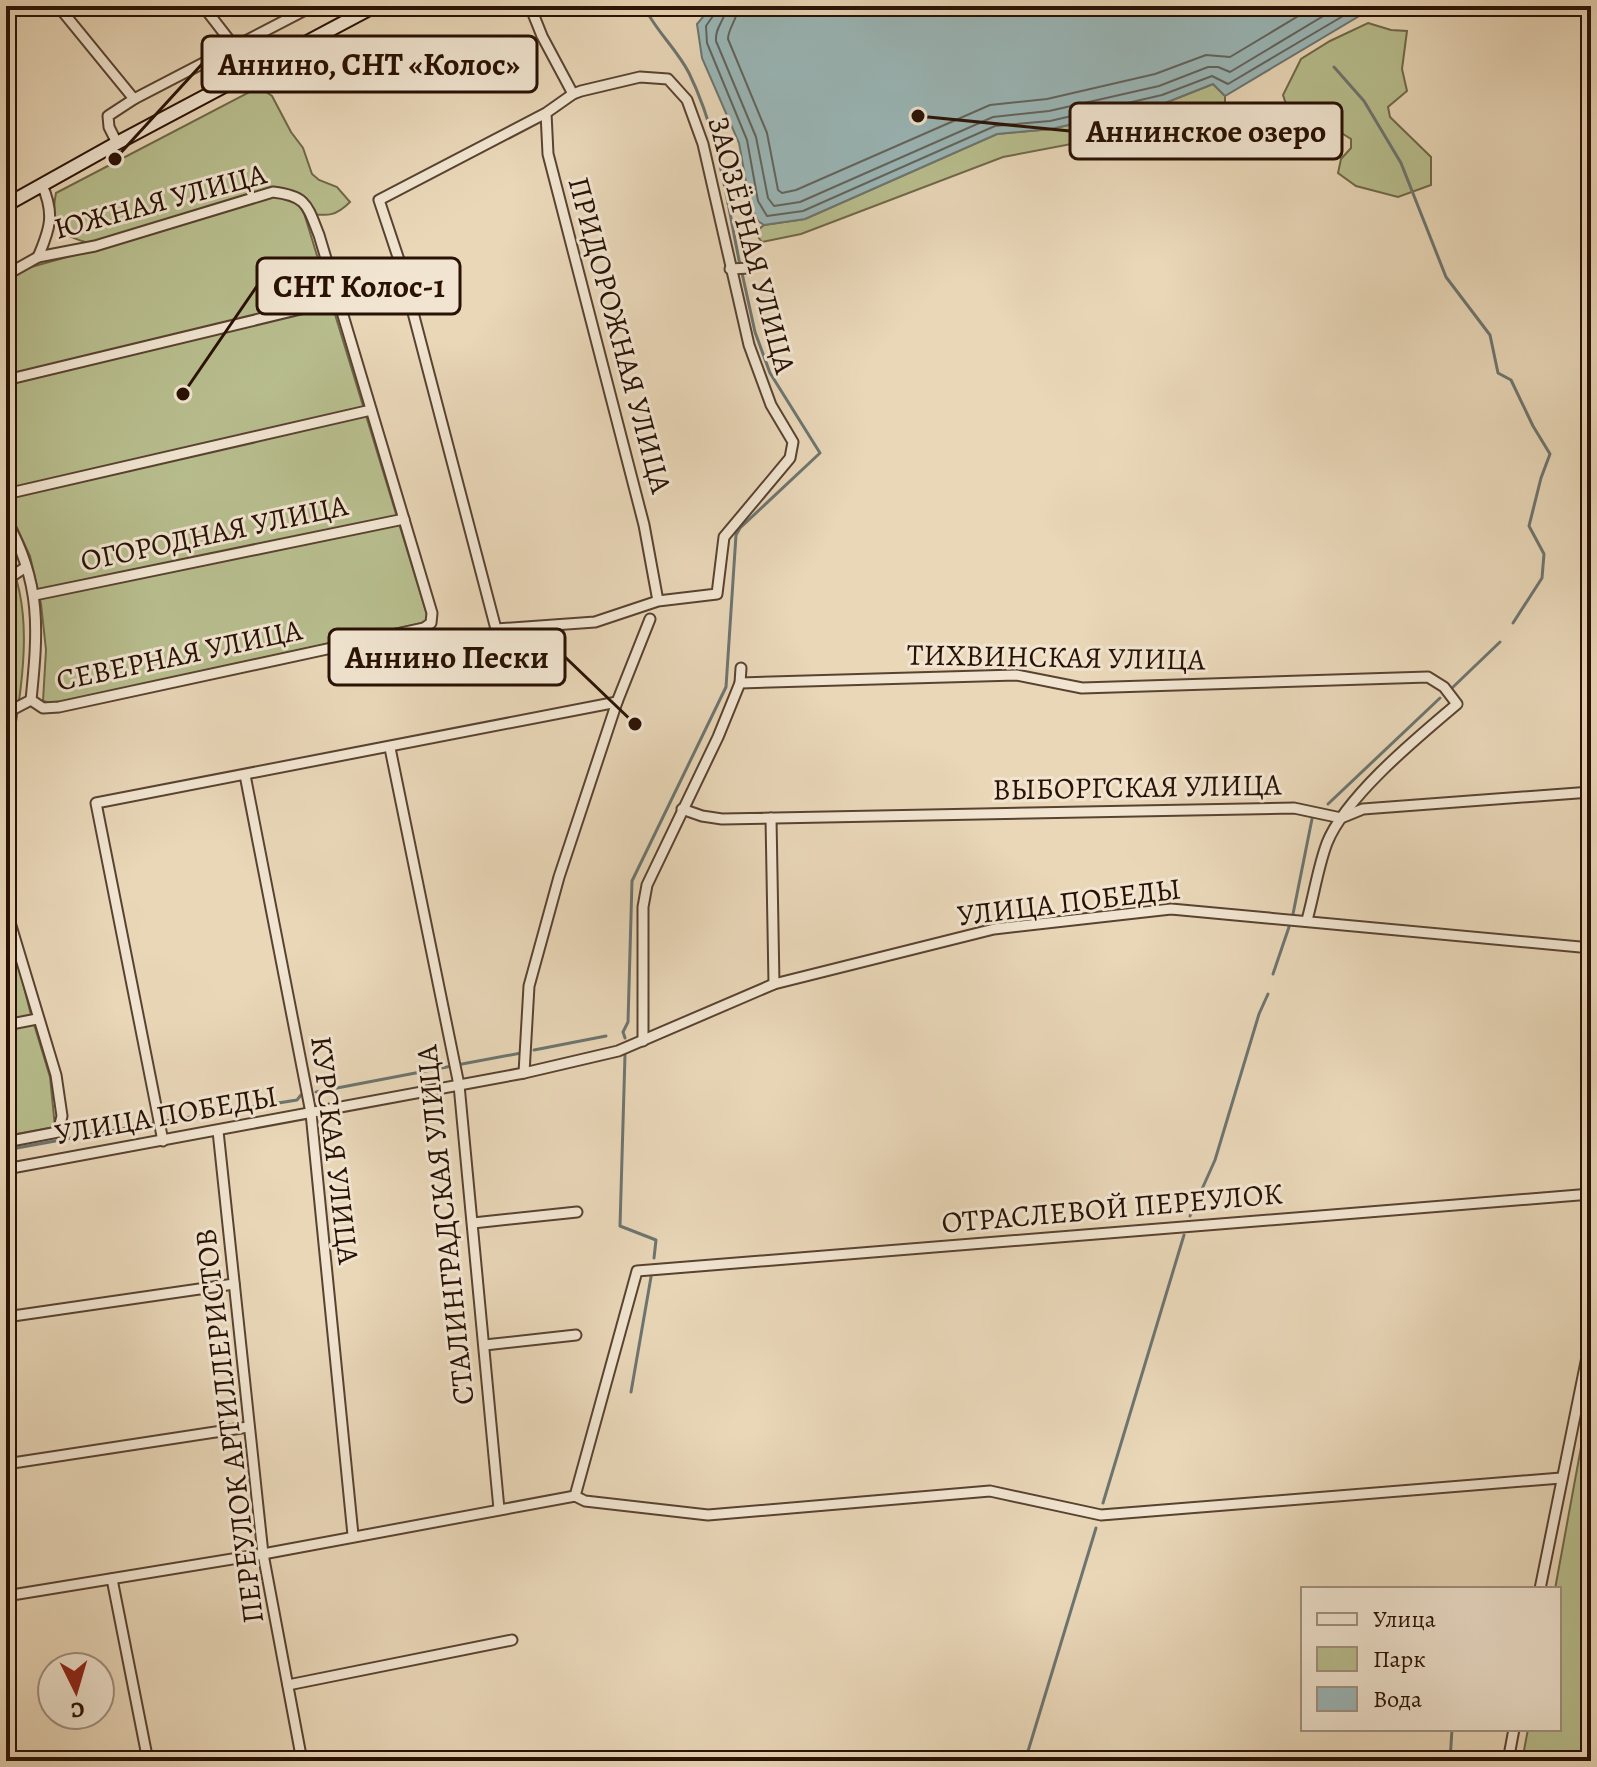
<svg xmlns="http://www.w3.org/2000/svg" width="1597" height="1767" font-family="Alegreya,serif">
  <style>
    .green { fill: #b8be8e; stroke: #706849; stroke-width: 2 }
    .water { fill: #9ab7b8; stroke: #6d7570; stroke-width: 2 }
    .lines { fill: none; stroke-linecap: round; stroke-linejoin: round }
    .shore { stroke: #62645e; stroke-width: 2 }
    .stream { stroke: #6d7570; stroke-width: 3 }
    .minor-casing { stroke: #594231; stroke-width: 13 }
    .secondary-casing { stroke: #291104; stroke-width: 16 }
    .minor { stroke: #f1e5d1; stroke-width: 9 }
    .secondary { stroke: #f1e5d1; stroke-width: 12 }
    .labels { text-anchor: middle; stroke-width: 6; stroke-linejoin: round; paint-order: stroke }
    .street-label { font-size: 30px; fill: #291104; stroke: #f1e5d1 }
    .leader { fill: none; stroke: #291104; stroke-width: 3 }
    .callout-dot { fill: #291104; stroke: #f1e5d1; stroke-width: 3 }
    .callout { fill: #f1e5d1; stroke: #291104; stroke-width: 3 }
    .callout-label { font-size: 32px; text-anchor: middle; font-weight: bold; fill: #291104 }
  </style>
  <rect width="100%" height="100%" fill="#e9d7b8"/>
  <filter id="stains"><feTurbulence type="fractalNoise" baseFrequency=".0025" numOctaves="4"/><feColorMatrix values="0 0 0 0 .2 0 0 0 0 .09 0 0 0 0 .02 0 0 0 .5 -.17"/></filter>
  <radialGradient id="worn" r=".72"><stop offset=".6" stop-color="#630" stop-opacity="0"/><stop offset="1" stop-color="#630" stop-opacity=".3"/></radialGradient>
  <g class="green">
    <path d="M1368,23l23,7 16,1 -5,38 5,22 -19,16 2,10 41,40v28l-33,12 -42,-11 -18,-13 3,-14 10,-11v-9l-29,-18 -17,-1 -17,-10 -5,-15 18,-36 29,-18z"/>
    <path d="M1213,84l12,12v8l-22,15 -200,38 -202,77 -39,8 -4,-5v-7l6,-5 41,-6 192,-85 54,-5 114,-26z"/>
    <path d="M259,87l13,9 19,36 12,16 9,26 7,6 18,7 13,15c-17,17 -25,13 -46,11l123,402 -1,7 -371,82 -12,-3 3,-51 -5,-46 -11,-48 -24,-52v-220l18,-15 79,-22c-32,-9 -56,-12 -47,-54z"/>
    <path d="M6,552c33,66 12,148 3,218h-3z"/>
    <path d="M6,916l24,95 20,66 5,50 -49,9z"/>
    <path d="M1591,1393v368h-69l6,-32h31v-140h-4z"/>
  </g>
  <path class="water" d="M712,6h664l-151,90 -12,-12 -48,19 -114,26 -54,5 -192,85 -41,6 -6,-4 -8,-17 -11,-61 -37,-85 -5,-34z"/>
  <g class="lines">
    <g class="shore">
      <path d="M716,6l-1,7 -9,13 1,17 40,97 11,61 9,15 36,-5 192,-85 55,-5 112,-26 50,-19 16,8 132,-78"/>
      <path d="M726,6c0,15 -11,19 -10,35l40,96 12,61 6,8 26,-4 193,-85 56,-6 110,-25 49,-19h10l12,5 110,-66"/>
      <path d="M738,6c0,13 -10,22 -10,33l39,94 11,57 4,3 14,-3 194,-85 57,-6 108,-25 51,-19 24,2 85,-51"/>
    </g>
    <g class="stream">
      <path d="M644,6c10,23 33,43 45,67 29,59 38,128 51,192"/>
      <path d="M1334,67l30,34 37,62 45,114 44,58 8,38 13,7 22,46 17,28 -9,24 -12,48 15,28 -2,24 -29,45"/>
      <path d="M1452,688l48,-46"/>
      <path d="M1328,804l112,-106"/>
      <path d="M1293,914l19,-95"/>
      <path d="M529,971l18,-66"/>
      <path d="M1273,974l16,-47"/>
      <path d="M625,1038l-2,-6 5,-10 4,-141 94,-194 10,-152 4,-7 80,-75 -50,-80 -15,-41 -13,-59"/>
      <path d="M534,1050l72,-14"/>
      <path d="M625,1055l-5,171 36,14 -2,18"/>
      <path d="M462,1064l59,-11"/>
      <path d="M316,1092l136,-26"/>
      <path d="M166,1121l131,-21 4,-5"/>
      <path d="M6,1150l148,-27"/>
      <path d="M1190,1216l25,-56 44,-146 9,-20"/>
      <path d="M631,1392l20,-115"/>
      <path d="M1103,1503l81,-268"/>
      <path d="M1025,1761l71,-233"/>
      <path d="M1450,1761l2,-32"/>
    </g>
    <defs>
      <g id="minor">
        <path d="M58,6l76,93"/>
        <path d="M203,6l31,40"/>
        <path d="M530,6l12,30 31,58"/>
        <path d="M546,113l-167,87 21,63 96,366 99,-7 63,-21 59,-7 7,-57 66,-79 3,-16 -22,-37 -22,-60 -46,-201 -16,-44 -19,-21 -28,-2 -59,14 -8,3 -27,19 2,41 96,371 14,76"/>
        <path d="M117,143l-8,-16 -1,-11 26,-17 179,-93"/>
        <path d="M38,257c12,-28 17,-43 4,-72"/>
        <path d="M730,269l20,-1"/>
        <path d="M6,275l32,-18 57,-11 178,-54c34,4 34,13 46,43l113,378 -1,10 -7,5 -365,79 -16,1 -12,-8"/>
        <path d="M6,380l332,-80"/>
        <path d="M6,494l365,-84"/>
        <path d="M6,520c36,63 32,111 25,180"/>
        <path d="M6,580l20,-13"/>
        <path d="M35,595l369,-76"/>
        <path d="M740,683l276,-8 66,13 346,-11 16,10 13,17c-39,33 -111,92 -130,139 -9,24 -13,52 -20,77"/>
        <path d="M6,713l25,-13"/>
        <path d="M390,748l69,337 40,424"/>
        <path d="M245,775l66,338 42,422"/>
        <path d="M682,809l20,7 20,3 572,-11 47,10 22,-9 228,-17"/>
        <path d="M771,818l3,166"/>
        <path d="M6,909l50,166 6,41 -4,16 -52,10"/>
        <path d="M6,1025l31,-6"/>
        <path d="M643,1041v-134l4,-22 71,-148 22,-54 1,-15"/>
        <path d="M524,1073l5,-87 30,-109 58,-175 33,-83"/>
        <path d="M218,1131l45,423 39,207"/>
        <path d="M163,1141l-67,-338 521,-101"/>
        <path d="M6,1169l518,-96 94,-22 156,-67 220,-55 177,-20 420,39"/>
        <path d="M473,1223l104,-11"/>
        <path d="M6,1317l228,-33"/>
        <path d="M485,1345l91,-10"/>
        <path d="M6,1464l242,-37"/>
        <path d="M575,1496l62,-225 954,-77"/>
        <path d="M575,1496l10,5 123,14 282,-24 111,24 460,-37"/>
        <path d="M112,1579l36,182"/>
        <path d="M1540,1589l51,-252"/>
        <path d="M6,1596l257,-42 312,-58"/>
        <path d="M288,1685l224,-45"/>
        <path d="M1508,1761l6,-32"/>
      </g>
      <path id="secondary" d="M6,205l111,-62 258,-137"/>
    </defs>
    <use href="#minor" class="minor-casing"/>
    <use href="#secondary" class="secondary-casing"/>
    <use href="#minor" class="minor"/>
    <use href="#secondary" class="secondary"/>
  </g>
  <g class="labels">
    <g class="street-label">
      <text transform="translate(160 201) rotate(-15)" y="10">ЮЖНАЯ УЛИЦА</text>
      <text transform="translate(752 245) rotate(75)" y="10">ЗАОЗЁРНАЯ УЛИЦА</text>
      <text transform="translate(620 335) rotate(75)" y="10">ПРИДОРОЖНАЯ УЛИЦА</text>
      <text transform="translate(214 533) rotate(-12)" y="10">ОГОРОДНАЯ УЛИЦА</text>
      <text transform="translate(179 655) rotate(-12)" y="10">СЕВЕРНАЯ УЛИЦА</text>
      <text transform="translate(1056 657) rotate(1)" y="10">ТИХВИНСКАЯ УЛИЦА</text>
      <text transform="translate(1137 787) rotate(-1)" y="10">ВЫБОРГСКАЯ УЛИЦА</text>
      <text transform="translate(1069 902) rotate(-7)" y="10">УЛИЦА ПОБЕДЫ</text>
      <text transform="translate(166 1115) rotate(-10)" y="10">УЛИЦА ПОБЕДЫ</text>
      <text transform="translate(335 1150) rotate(83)" y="10">КУРСКАЯ УЛИЦА</text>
      <text transform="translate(1112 1208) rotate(-5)" y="10">ОТРАСЛЕВОЙ ПЕРЕУЛОК</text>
      <text transform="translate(445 1225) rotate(-96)" y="10">СТАЛИНГРАДСКАЯ УЛИЦА</text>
      <text transform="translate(229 1426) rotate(-97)" y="10">ПЕРЕУЛОК АРТИЛЛЕРИСТОВ</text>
    </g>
  </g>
  <path class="leader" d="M115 159L202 64M918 116L1070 131M183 394L257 286M635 724L565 657"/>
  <g class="callout-dot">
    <circle cx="115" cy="159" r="8"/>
    <circle cx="918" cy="116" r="8"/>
    <circle cx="183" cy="394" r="8"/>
    <circle cx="635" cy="724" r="8"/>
  </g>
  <g class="callout">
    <rect x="202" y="36" width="335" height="56" rx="8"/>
    <rect x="1070" y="103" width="272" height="56" rx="8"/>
    <rect x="257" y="258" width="203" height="56" rx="8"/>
    <rect x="329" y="629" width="236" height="56" rx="8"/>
  </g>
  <g class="callout-label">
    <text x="369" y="75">Аннино, СНТ «Колос»</text>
    <text x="1206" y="142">Аннинское озеро</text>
    <text x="359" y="297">СНТ Колос-1</text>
    <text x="447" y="668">Аннино Пески</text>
  </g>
  <rect width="1597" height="1767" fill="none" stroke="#e9d7b8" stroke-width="32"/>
  <rect x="8" y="8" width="1581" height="1751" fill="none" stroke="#291104" stroke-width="4"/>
  <rect x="16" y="16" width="1565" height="1735" fill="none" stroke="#291104" stroke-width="2"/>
  <rect x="1301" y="1587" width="260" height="144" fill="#f1e5d1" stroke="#a1907f" stroke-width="2"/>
  <rect x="1317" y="1613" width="40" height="12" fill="#f1e5d1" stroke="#a1907f" stroke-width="2"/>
  <text x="1373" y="1627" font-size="24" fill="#291104">Улица</text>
  <rect x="1317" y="1647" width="40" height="24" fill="#b8be8e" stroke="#a1907f" stroke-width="2"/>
  <text x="1373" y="1667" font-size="24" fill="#291104">Парк</text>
  <rect x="1317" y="1687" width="40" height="24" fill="#9ab7b8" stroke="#a1907f" stroke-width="2"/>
  <text x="1373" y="1707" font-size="24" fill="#291104">Вода</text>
  <g transform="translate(76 1691) rotate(175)"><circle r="38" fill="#f1e5d1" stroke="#a1907f" stroke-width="2"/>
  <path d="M0-6L14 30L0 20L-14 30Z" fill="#8f2418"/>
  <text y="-12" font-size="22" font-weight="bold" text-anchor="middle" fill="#291104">С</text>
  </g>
  <rect width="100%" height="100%" filter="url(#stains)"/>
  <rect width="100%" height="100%" fill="url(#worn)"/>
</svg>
